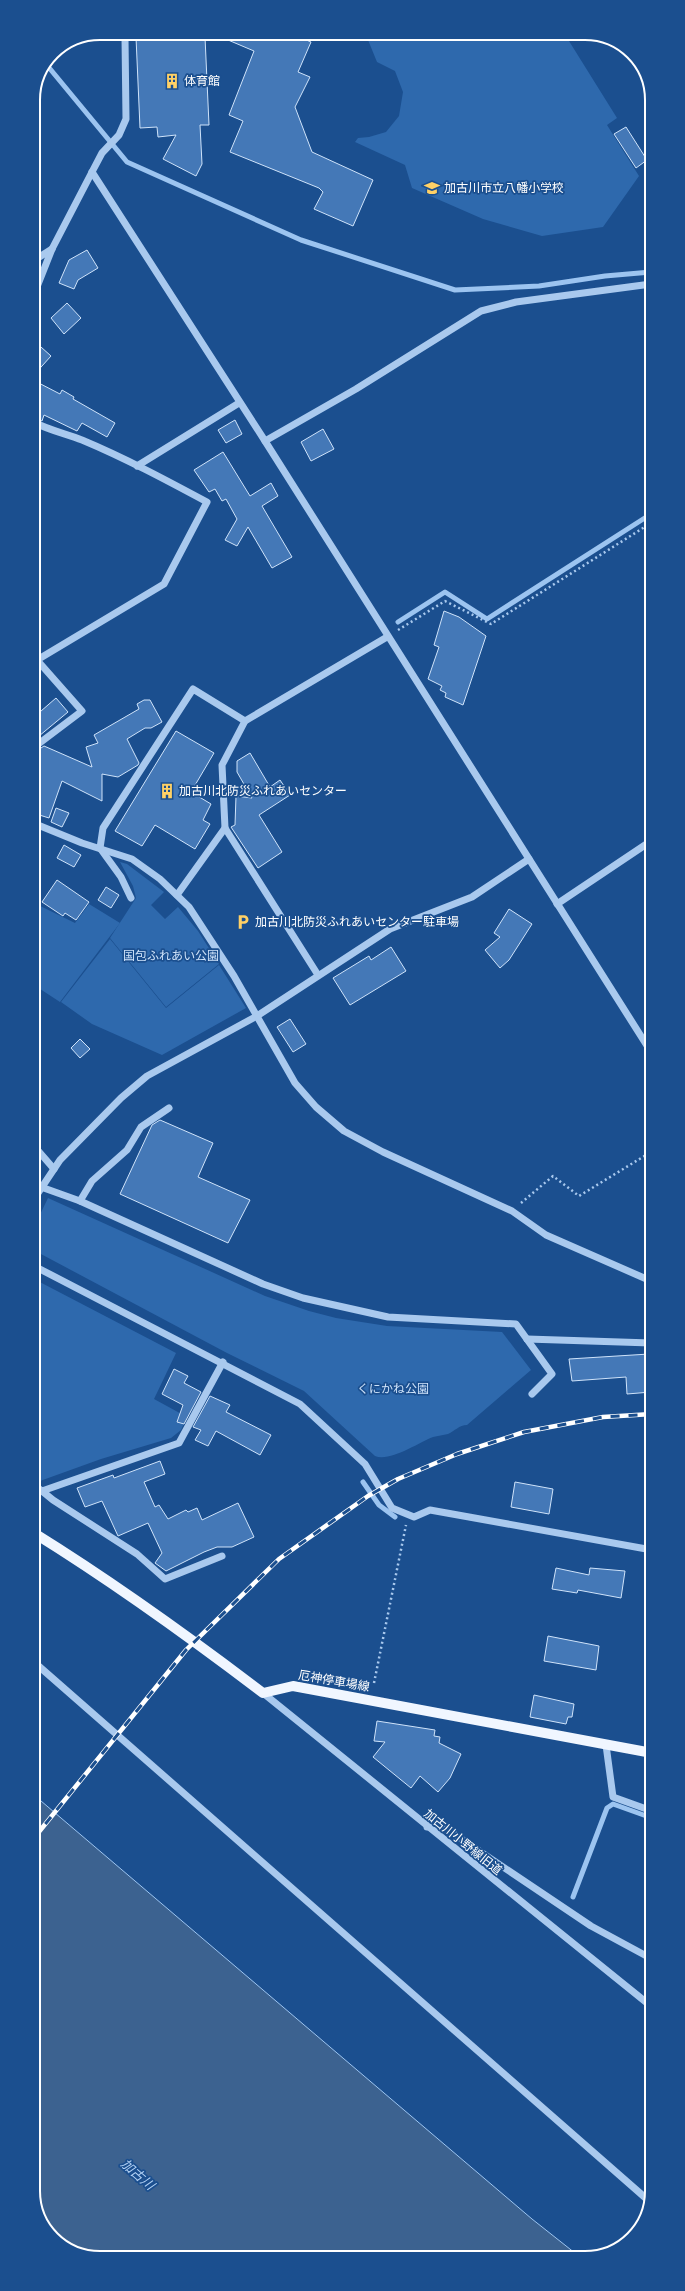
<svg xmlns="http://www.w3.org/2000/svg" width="685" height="2291" font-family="Quicksand,'Noto Sans JP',sans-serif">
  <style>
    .green { fill: #2e69ad }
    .water { fill: #3c6290; stroke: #9cc4f0 }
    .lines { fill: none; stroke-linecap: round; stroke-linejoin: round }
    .stream { stroke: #9cc4f0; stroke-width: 5 }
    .building { fill: #4478b7; stroke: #cfe3fa }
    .path { stroke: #a9c9ee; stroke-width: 2.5; stroke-dasharray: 2 3; stroke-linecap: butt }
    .minor { stroke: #a9c9ee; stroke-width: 7 }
    .major { stroke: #f0f6ff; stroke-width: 10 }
    .rail-casing { stroke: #fff; stroke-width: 4.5 }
    .rail { stroke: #1b4f8f; stroke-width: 3; stroke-dasharray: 9; stroke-linecap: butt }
    .labels { text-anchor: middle; stroke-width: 3.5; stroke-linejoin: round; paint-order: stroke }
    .poi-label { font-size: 12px; fill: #fff; stroke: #1b4f8f; text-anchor: start }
    .park-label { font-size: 12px; fill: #cfe3fa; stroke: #1b4f8f }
    .street-label { font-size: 12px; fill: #fff; stroke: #1b4f8f }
    .water-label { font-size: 13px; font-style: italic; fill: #b5d3f5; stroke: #1b4f8f }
    .rim { fill: none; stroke: #fff; stroke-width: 2 }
  </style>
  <rect width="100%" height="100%" fill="#1b4f8f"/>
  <g class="green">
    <path d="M564,33l53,85 -10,7 32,51 -36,51 -61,9 -59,-17 -71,-31 -7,-23 -50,-23 3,-4 11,-1 17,-5 13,-16 4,-24 -8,-21 -18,-9 -11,-27z"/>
    <path d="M120,862l7,2 37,28 -13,13 14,14 13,-12 20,24 21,33 -53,43 -56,-69 26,-40 -3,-12z"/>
    <path d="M34,903l41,20 14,-19 31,19 -60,79 -26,-17z"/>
    <path d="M110,939l56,69 53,-43 27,43 -84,47 -70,-31 -31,-22z"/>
    <path d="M48,1198l217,98 44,15 27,7 51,8 115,6 29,38 -64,55c-8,0 -12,6 -19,9 -5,1 -10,2 -15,3 -15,6 -43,25 -58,19l-71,-65 -77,-38 -188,-100 -5,-26z"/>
    <path d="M34,1279l142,74 -22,46 33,18 -6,13 -10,8 -70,21 -61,22 -6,-3z"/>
  </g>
  <path class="water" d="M34,1795l498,424 48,38 -484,1 -40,-17 -22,-37z"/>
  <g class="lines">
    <g class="stream">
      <path d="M46,64l81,98 174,78 154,50 84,-4 66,-10 46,-4"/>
      <path d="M398,622l47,-30 42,27 164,-105"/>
      <path d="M363,1482l16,23 16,12"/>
      <path d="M573,1897l34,-89 6,-4 39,14"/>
    </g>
  </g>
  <g class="building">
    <path d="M297,36l14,6 -13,30 12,5 -15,30 17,45 61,28 -20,46 -39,-17 9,-17 -4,-4 -89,-36 13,-31 -14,-6 25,-64 -33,-14z"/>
    <path d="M136,37h69l4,88h-9l2,39 -6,12 -33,-17 13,-24 -18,2 -1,-10 -17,1z"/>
    <path d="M626,127l21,33 -11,8 -22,-34z"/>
    <path d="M87,250l11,18 -20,12 -4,9 -15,-6 10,-23z"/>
    <path d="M67,303l14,15 -17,16 -13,-16z"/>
    <path d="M41,347l10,9 -18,20v-21z"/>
    <path d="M33,380l27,14 2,-4 12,7 -1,2 42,24 -8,14 -25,-14 -5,8 -33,-16 -2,6 -9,-4z"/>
    <path d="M235,420l7,14 -16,9 -8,-13z"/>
    <path d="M33,428l5,2 -5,11z"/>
    <path d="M323,429l11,20 -23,12 -10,-19z"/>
    <path d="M223,452l27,44 21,-13 7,13 -16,10 30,51 -20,11 -24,-41 -11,19 -12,-6 12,-21 -11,-20 -4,2 -7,-12 -6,3 -15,-22z"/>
    <path d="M444,611l15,6 27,19 -23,69 -18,-8 1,-4 -6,-3 2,-4 -14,-7 11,-32 -5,-2z"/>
    <path d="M56,698l12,14 -35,29v-23z"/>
    <path d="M144,700h6l12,22 -11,6h-6l-18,11 12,24 -1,2 -20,12 -16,-3v27l-40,-20 -13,37 -16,-5v-52l5,-11 6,-4 48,21 -6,-20 12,-4 -4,-8 45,-26 -2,-5z"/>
    <path d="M176,731l38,22 -23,39 20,12 -8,16 7,4 -15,25 -40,-24 -13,21 -27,-15z"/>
    <path d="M250,753l20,34 10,-7 10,15 -31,20 23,37 -24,16 -27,-41 4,-2 1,-29 16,2 -15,-26v-11z"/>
    <path d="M56,808l13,5 -7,14 -11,-5z"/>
    <path d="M64,845l17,10 -7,12 -17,-9z"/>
    <path d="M57,880l32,22 -13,18 -11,-7 -2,3 -21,-14z"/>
    <path d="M106,887l13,8 -8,13 -13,-8z"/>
    <path d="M509,909l23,15 -23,36 -9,8 -15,-18 15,-13 -6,-4z"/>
    <path d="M391,947l15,24 -56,34 -17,-27 36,-22 2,4z"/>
    <path d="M290,1019l16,25 -13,8 -16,-25z"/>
    <path d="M80,1039l10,10 -10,9 -9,-10z"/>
    <path d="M160,1120l53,23 -15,34 52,23 -22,43 -108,-49 32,-69z"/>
    <path d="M649,1354l2,38 -24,2 -1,-17 -54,4 -3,-22z"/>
    <path d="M174,1369l14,7 -4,7 17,9 -17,32 -7,-2 6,-17 -21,-11z"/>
    <path d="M210,1396l20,9 -4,7 45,23 -11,20 -44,-24 -8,15 -13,-6 6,-10 -8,-3z"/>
    <path d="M160,1461l5,13 -21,8 11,25 4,-2 9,14 18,-9 2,2 9,-4 5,12 36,-17 16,34 -22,10h-15l-13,5 -38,19 -11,-8 7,-10 -14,-30 -30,13 -16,-35 -17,6 -8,-19 36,-13 1,3z"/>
    <path d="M515,1482l38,7 -4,25 -38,-7z"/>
    <path d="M556,1568l33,7 1,-7 35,3 -4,27 -43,-8 -1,3 -25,-4z"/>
    <path d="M548,1636l51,10 -3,24 -52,-9z"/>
    <path d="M534,1695l40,9 -2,13h-4l-2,7 -36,-7z"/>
    <path d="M377,1721l58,9 -1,6 6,1 -1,6 22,11 -11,24 -12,14 -18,-16 -9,12 -38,-31 12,-15 -11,-1z"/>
  </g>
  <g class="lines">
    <g class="path">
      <path d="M398,630l47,-29 46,23 160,-101"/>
      <path d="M521,1203l32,-27 26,20 72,-44"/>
      <path d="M374,1683l32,-158"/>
    </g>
    <g class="minor">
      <path d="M92,172l173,269 386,611"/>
      <path d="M33,261l19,-12"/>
      <path d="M33,297l19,-48 40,-77 10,-19 17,-18 7,-16 -1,-81"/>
      <path d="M33,422c16,8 33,12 49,18 43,18 84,40 125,62l-43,82 -127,76 45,51 -49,37"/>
      <path d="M265,441l91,-52 125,-78 35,-9 135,-18"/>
      <path d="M137,466l102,-63"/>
      <path d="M33,823l49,20 50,16 28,20 29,28 45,69 61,107 21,24 28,24 39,21 129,59 34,24 105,46"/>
      <path d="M177,895l48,-67"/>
      <path d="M131,898l-10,-21 -21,-29 3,-20 90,-139 52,32"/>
      <path d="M557,904l94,-63"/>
      <path d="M318,975l-93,-147 -3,-63 23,-44 142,-84"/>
      <path d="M34,1146l20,23"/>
      <path d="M41,1187l39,14 183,83 40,14 85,19 128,7 36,50 -20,20"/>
      <path d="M34,1199l26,-39 61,-62 26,-22 110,-60 133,-87 82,-32 57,-38"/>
      <path d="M80,1201l12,-20 35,-31 14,-23 28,-19"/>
      <path d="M34,1266l266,138 65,60 27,44 22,9 16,-7 222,40"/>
      <path d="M527,1339l124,4"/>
      <path d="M34,1485l8,6 137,-48 44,-81"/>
      <path d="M42,1491l11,9 84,54 28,25 57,-23"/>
      <path d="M34,1662l615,539"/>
      <path d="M263,1693l389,314"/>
      <path d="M606,1745l7,52 39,14"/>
      <path d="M427,1827l15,-1 149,100 61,33"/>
    </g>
    <path class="major" d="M34,1533c79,49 154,103 229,160l30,-7 359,67"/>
    <defs>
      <path id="rail" d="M34,1838l152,-188 93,-91 89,-63 30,-17 59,-25 67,-22 79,-15 49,-3"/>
    </defs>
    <use href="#rail" class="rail-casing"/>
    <use href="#rail" class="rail"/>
  </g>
  <defs>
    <symbol id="building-bare" viewBox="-9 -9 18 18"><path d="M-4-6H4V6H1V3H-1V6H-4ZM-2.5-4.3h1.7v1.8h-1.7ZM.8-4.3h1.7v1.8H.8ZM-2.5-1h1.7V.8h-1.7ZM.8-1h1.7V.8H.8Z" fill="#ffd166" stroke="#1b4f8f" stroke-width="2.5" paint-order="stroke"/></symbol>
    <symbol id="school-bare" viewBox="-9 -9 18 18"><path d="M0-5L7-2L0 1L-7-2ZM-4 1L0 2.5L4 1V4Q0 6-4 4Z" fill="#ffd166" stroke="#1b4f8f" stroke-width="2.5" paint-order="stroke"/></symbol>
    <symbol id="parking-bare" viewBox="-9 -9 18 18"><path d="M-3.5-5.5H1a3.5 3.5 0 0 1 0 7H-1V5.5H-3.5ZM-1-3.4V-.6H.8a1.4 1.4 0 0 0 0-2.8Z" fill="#ffd166" stroke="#1b4f8f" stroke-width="2.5" paint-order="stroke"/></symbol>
  </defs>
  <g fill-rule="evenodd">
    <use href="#building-bare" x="161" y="70" width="22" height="22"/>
    <use href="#school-bare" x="421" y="177" width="22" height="22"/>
    <use href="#building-bare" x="156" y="780" width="22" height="22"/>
    <use href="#parking-bare" x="232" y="911" width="22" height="22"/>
  </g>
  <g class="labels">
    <g class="poi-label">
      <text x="184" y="85">体育館</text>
      <text x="444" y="192">加古川市立八幡小学校</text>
      <text x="179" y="795">加古川北防災ふれあいセンター</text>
      <text x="255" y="926">加古川北防災ふれあいセンター駐車場</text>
    </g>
    <g class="park-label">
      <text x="171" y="960">国包ふれあい公園</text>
      <text x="393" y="1393">くにかね公園</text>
    </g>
    <g class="street-label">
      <text transform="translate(334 1681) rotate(10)" y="4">厄神停車場線</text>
      <text transform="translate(463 1842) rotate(39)" y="4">加古川小野線旧道</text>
    </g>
    <g class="water-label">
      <text transform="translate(138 2174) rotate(41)" y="5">加古川</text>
    </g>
  </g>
  <path d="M0 0H685V2291H0ZM100 40H585A60 60 0 0 1 645 100V2191A60 60 0 0 1 585 2251H100A60 60 0 0 1 40 2191V100A60 60 0 0 1 100 40Z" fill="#1b4f8f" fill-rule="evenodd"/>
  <path class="rim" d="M100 40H585A60 60 0 0 1 645 100V2191A60 60 0 0 1 585 2251H100A60 60 0 0 1 40 2191V100A60 60 0 0 1 100 40Z"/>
</svg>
